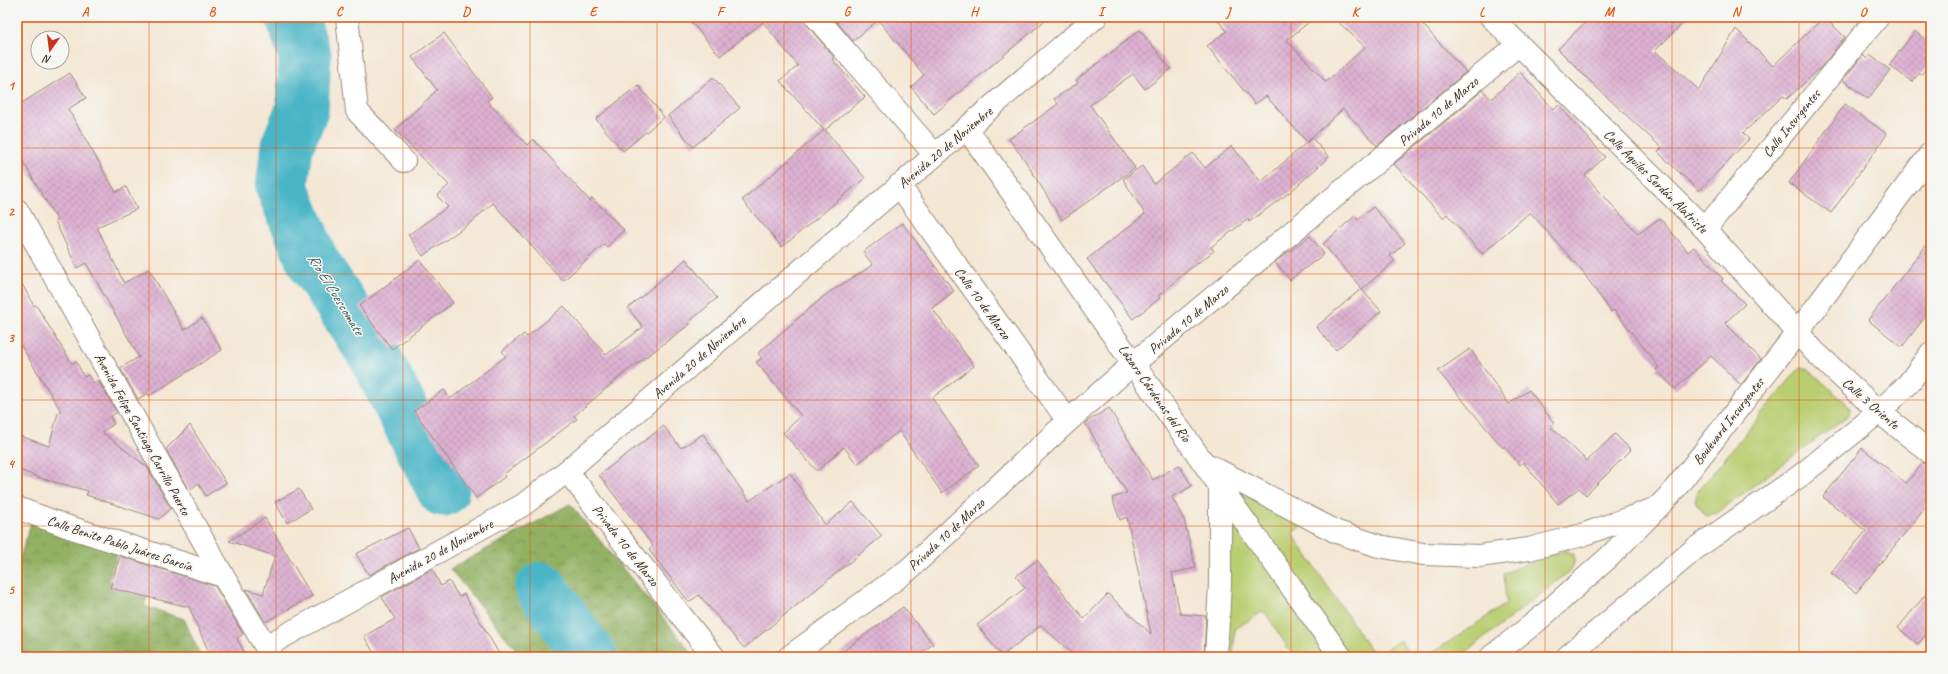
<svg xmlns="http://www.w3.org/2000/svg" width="1948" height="674" font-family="Caveat,sans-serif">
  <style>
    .green { fill: #bace72; stroke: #7a7c48 }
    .forest { fill: url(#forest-crowns); stroke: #676e41 }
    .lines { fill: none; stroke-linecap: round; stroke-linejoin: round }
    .river { stroke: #4ab5c7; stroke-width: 53 }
    .building { fill: url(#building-cross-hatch) }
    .minor-casing { stroke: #988879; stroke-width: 24 }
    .major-casing { stroke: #988879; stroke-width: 24 }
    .minor { stroke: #fff; stroke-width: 22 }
    .major { stroke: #fff; stroke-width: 22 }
    .grid { fill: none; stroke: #df570d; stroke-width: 1; stroke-opacity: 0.55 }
    .labels { text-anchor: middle; stroke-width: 3; stroke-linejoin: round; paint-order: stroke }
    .street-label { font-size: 14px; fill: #3b2a1e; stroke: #f6f6f2 }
    .water-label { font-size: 15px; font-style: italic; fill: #405b59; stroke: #f6f6f2 }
    .neatline { fill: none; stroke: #df570d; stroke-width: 1.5 }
    .grid-label { font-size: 13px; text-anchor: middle; font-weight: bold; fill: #df570d }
  </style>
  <defs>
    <pattern id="forest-crowns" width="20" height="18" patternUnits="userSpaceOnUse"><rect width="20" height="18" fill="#93b164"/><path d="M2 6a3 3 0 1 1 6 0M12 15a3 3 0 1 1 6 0" fill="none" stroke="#799052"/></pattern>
    <pattern id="building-cross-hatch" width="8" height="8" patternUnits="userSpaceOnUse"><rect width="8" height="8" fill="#ddb1d2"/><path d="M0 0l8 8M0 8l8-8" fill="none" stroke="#bf98b4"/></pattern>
  </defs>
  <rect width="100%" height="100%" fill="#f6f6f2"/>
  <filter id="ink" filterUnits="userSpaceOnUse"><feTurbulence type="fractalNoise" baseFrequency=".025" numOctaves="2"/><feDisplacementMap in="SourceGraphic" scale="8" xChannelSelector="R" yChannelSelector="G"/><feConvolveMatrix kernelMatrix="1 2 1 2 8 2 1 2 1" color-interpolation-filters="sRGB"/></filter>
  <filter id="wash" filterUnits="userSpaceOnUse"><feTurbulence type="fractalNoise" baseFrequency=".012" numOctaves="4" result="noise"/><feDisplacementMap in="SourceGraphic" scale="16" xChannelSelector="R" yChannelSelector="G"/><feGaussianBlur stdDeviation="0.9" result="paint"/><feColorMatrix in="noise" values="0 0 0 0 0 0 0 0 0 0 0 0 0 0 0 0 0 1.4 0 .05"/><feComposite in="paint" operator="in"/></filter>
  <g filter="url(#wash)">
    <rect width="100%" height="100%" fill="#f4e7d4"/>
    <g class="green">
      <path d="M1801,367l7,2 41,37 1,6 -3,4 -130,97 -11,3 -11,-15 3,-10 99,-120z"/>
      <path d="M1238,492l68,32 -14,9 83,124h-81l-30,-46 -29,18 -2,28h-8l1,-137z"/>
      <path d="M1565,551l9,3v10l-4,7 -110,86h-34l80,-53 -2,-31 52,-20z"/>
      <path d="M1400,640l11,17h-35z"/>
    </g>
    <g class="forest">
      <path d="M570,504l125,153h-173l-72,-88z"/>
      <path d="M32,520l87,29 -11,32 40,13 -4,12 40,13 17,38h-184v-90z"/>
    </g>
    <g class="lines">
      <g class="river">
        <path d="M292,17l13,39 -3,54 -15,36 -5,41 31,75 60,91 70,137"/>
        <path d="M541,588l50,69"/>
      </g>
    </g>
    <g id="blocks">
      <g class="building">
        <path d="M687,17h117l3,8 27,32 -2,2 33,38 -40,33 40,48 -83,69 -40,-47 82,-70 -44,-49 18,-15 -35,-44 -43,34z"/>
        <path d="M833,17h216l-115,97 -23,-27 13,-12 -46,-55 -25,21z"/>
        <path d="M1215,17h100l-28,23 39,42 39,-35 -32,-30h83l50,55 -89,74 -34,-37 -36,33 -41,-46 -11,8 -48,-58 20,-15z"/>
        <path d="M1591,17h98l-34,34 44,39 37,-61 37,37 51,-49 21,20 -22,28 -36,34 -4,-3 -40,37 6,6 -50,52 -41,-39 4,-4 -67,-62 -37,-37z"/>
        <path d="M1140,30l31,39 -26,20 -12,-15 -43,31 45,63 -73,52 -38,-61 -15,-20 49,-35 -4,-5 24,-16 -2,-3z"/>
        <path d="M1915,31l16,13v19l-10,12 -2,-2 -7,9 -23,-17z"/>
        <path d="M444,33l48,64 -5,4 40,44 6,-6 57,62 2,-3 32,32 -17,17 -3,-3 -41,37 -70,-78 -20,18 -50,35 -15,-21 40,-28 -11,-11 12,-11 -54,-55 42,-40 -25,-33z"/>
        <path d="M1863,55l4,4 3,-4 20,15 -22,29 -25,-19z"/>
        <path d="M1520,72l34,38 5,-5 46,52 -20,18 53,59 22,-16 28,34 6,-5 29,32 -2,2 24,23 -20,19 36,36 -20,26 -30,-29 -36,33 -19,-20 3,-2 -45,-57 -3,2 -29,-41 -52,-59 -48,42 -35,-40 -4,4 -49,-54 89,-74 8,9z"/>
        <path d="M70,73l16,25 -18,11 48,83 10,-5 11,22 -40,18 27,56 25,-14 35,61 18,-12 20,32 -73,46 -1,-3 -10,6 -18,-31 19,-11 -53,-94 -9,5 -22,-47 2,-1 -40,-69v-45z"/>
        <path d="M713,77l27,31 -47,39 -25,-31z"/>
        <path d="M638,85l26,32 -41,34 -27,-32z"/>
        <path d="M1845,104l42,30 -56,79 -42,-30z"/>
        <path d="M1312,138l17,19 -39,35 -41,30 -1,-3 -37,28 3,4 -27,20 -29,25 2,2 -27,21 -46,-60 58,-45 -22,-35 19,-13 12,18 39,-31 12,15 27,-22 29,36z"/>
        <path d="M1373,207l32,36 -15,13 5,5 -33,28 -39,-45 32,-28 3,4z"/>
        <path d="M902,223l52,68 -22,17 42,58 -42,32 47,68 -37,27 -43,-62 -42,33 -13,-17 -27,24 -34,-38 18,-17 -45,-54 6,-4 -4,-5 45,-39 25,-21 45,-28 -10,-13z"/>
        <path d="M1310,236l14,18 -34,26 -15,-18z"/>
        <path d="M1931,239v70l-29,38 -34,-27z"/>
        <path d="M686,259l31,39 -28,24 1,2 -68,51 -48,41 3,3 -73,55 2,2 -30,22 -62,-87 30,-21 6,9 56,-43 -4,-5 22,-17 3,3 37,-31 42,49 37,-28 -15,-19z"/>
        <path d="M420,260l33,43 -61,46 -33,-43z"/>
        <path d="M17,275l17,31 2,-1 36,59 4,-3 8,16 4,-2 5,8 5,-3 19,32 -7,5 4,7 -12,8 45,35 24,41 -12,11 -73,-24 2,-4 -48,-13 -23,-9v-34l32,11 9,-33 3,-2 -44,-72z"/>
        <path d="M1361,289l20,22 -45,39 -20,-23z"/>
        <path d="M1470,349l39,55 20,-14 25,33 -4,3 37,35 28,-27 16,16 -45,45 -7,-7 -21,16 -35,-42 -3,3 -16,-19 -1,2 -65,-77z"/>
        <path d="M1109,408l44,72 26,-15 13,21 -20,11 12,23 12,48 -24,5 8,41 26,2 -2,41h-128l-35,-32 -39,31 -25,-31 48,-37 -9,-12 21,-16 47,59 24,-25 43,40 -24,-117 -7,3 -8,-22 15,-5 -42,-70z"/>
        <path d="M190,425l36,58 -20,13 -8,-13 -9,8 -23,-42z"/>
        <path d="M664,426l17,22 22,-14 46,67 41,-28 35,52 28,-23 29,34 -138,112 -45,-53 -10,7 -40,-52 4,-4 -54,-71z"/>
        <path d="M1862,448l44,35 17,-20 8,2v36l-75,92 -25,-20 35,-42 -43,-34z"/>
        <path d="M299,489l12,20 -24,14 -12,-21z"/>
        <path d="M265,518l47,78 -47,26 -19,-33 17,5 12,-38 -46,-15z"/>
        <path d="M408,528l11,20 -50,27 -13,-21z"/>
        <path d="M120,556l95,30 28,48 -6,4 9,19h-35l-22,-50 -79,-19z"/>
        <path d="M432,569l9,17 8,-5 10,16 5,-3 37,63h-125l-12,-21 31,-17 -13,-22z"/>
        <path d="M1931,588v41l-13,15 -20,-16z"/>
        <path d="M903,607l30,37 -17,13h-81z"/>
      </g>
    </g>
  </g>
  <g filter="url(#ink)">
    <use href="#blocks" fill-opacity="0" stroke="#988879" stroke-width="1"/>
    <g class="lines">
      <defs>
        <g id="minor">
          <path d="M347,17l10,94 47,50"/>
          <path d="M816,17l119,138"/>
          <path d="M1491,17l214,212 109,122 65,61 52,41"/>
          <path d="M967,129l374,528"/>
          <path d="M899,185l169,236"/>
          <path d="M17,210l206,366 49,81"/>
          <path d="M1705,229l173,-212"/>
          <path d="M567,471l147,186"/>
          <path d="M17,508l52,19 154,49"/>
          <path d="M266,646l257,-141 44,-34 529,-454"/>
          <path d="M789,657l119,-87 160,-149 66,-58 384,-318"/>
        </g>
        <g id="major">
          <path d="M1204,463l133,69 42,14 44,8 56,2 50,-7 53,-14 72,-26"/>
          <path d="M1216,657l4,-73v-98"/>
          <path d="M1491,657l46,-36 71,-63 63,-64 126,-161 134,-180"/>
          <path d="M1567,657l129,-109 104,-72 79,-64 29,-28 23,-31"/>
        </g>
      </defs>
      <use href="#minor" class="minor-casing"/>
      <use href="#major" class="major-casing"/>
      <use href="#minor" class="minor"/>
      <use href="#major" class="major"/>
    </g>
  </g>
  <path class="grid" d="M149,17v640M276,17v640M403,17v640M530,17v640M657,17v640M784,17v640M911,17v640M1037,17v640M1164,17v640M1291,17v640M1418,17v640M1545,17v640M1672,17v640M1799,17v640M17,148h1914M17,274h1914M17,400h1914M17,526h1914"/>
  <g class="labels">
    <g class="street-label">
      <text transform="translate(1438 111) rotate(-40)" y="5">Privada 10 de Marzo</text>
      <text transform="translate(1791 123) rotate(-51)" y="5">Calle Insurgentes</text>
      <text transform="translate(945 147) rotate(-40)" y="5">Avenida 20 de Noviembre</text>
      <text transform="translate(1656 181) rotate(45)" y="5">Calle Aquiles Serdán Alatriste</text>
      <text transform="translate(983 303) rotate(54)" y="5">Calle 10 de Marzo</text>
      <text transform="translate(1188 319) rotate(-40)" y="5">Privada 10 de Marzo</text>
      <text transform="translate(699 357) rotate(-41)" y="5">Avenida 20 de Noviembre</text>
      <text transform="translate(1155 393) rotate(55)" y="5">Lázaro Cárdenas del Río</text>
      <text transform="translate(1871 403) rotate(41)" y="5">Calle 3 Oriente</text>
      <text transform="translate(1728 421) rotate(-52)" y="5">Boulevard Insurgentes</text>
      <text transform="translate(143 434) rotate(61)" y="5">Avenida Felipe Santiago Carrillo Puerto</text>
      <text transform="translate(946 534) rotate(-43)" y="5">Privada 10 de Marzo</text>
      <text transform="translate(120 543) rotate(18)" y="5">Calle Benito Pablo Juárez García</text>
      <text transform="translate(626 545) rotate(52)" y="5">Privada 10 de Marzo</text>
      <text transform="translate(440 551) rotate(-29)" y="5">Avenida 20 de Noviembre</text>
    </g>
    <g class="water-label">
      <text transform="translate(336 294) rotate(58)" y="5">Rio El Cuescomate</text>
    </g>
  </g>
  <rect width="1948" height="674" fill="none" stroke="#f6f6f2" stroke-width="44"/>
  <g transform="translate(50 50) rotate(194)"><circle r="19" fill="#f6f6f2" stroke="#aba49d"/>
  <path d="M0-3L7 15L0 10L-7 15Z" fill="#c8321e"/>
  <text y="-6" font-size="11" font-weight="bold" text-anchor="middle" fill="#3b2a1e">N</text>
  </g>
  <rect x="22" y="22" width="1904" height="630" class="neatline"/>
  <g class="grid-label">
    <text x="85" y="16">A</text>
    <text x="212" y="16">B</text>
    <text x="339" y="16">C</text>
    <text x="466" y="16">D</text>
    <text x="593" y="16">E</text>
    <text x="720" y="16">F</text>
    <text x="847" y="16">G</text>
    <text x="974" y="16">H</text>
    <text x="1101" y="16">I</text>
    <text x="1228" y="16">J</text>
    <text x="1355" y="16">K</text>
    <text x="1482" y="16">L</text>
    <text x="1609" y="16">M</text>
    <text x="1736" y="16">N</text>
    <text x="1863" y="16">O</text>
    <text x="11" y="90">1</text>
    <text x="11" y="216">2</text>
    <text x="11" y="342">3</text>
    <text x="11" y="468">4</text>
    <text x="11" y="594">5</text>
  </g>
</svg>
